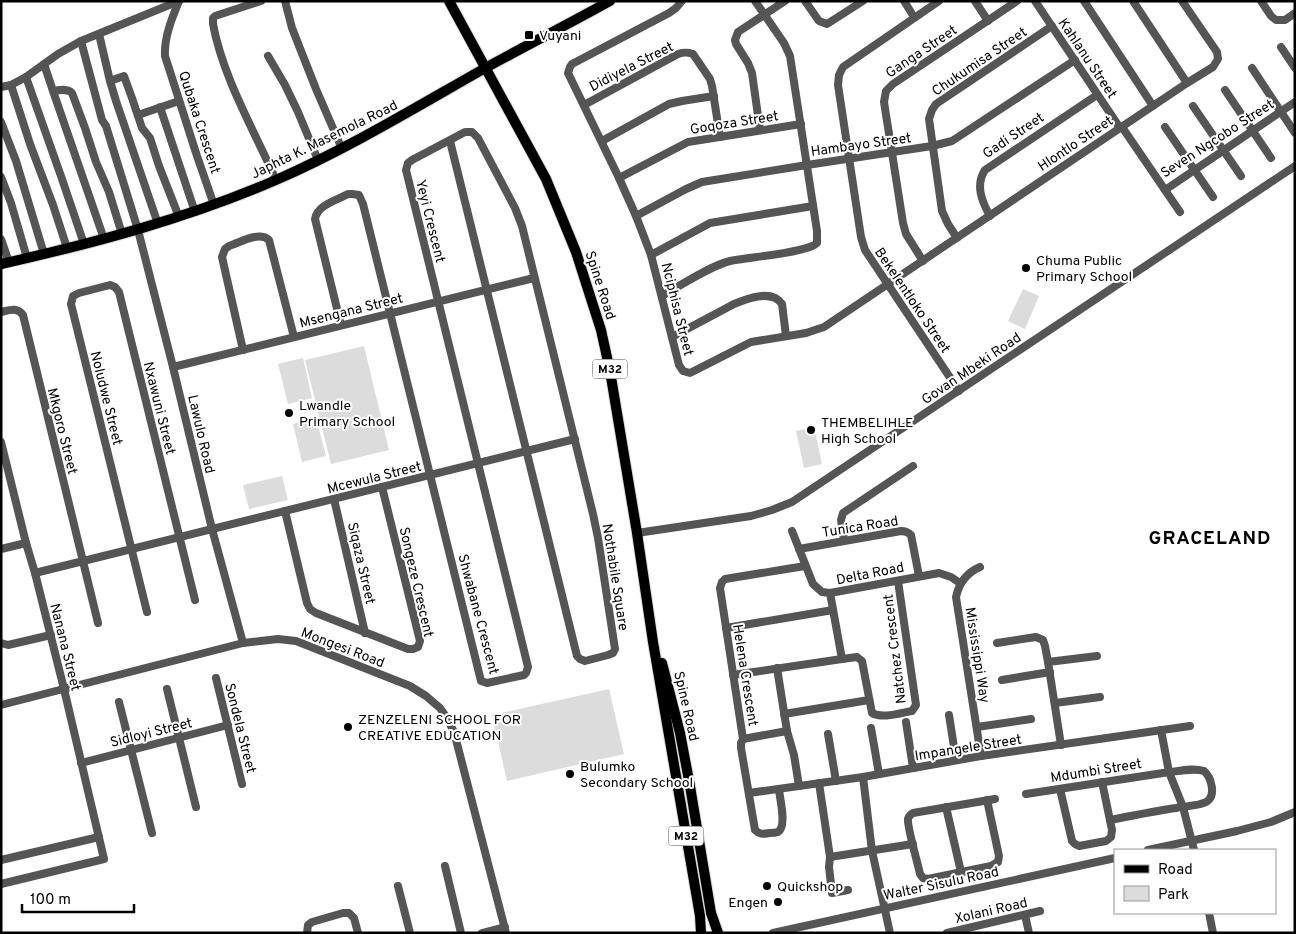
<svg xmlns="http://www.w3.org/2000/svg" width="1296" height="934" font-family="Overpass,sans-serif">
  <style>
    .green { fill: #dcdcdc }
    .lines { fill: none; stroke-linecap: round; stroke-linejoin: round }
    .major-casing { stroke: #dbdbdb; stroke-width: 12 }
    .minor { stroke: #555; stroke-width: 8 }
    .major { stroke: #000; stroke-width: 10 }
    .poi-dot { fill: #000; stroke: #fff; stroke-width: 2 }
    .labels { text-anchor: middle; stroke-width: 4; stroke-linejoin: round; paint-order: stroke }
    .shield { fill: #fff; stroke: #4c4c4c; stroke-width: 1 }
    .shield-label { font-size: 12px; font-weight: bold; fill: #000 }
    .poi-label { font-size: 14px; fill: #000; stroke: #fff; text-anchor: start }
    .street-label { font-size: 14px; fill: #000; stroke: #fff }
    .district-label { font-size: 19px; font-weight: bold; letter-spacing: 1px; fill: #000; stroke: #fff }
  </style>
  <rect width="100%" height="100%" fill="#fff"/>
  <g class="green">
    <path d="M1023,289l16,7 -14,33 -17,-8z"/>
    <path d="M364,346l25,104 -58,14 -26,-104z"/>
    <path d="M303,358l9,40 -24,6 -10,-40z"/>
    <path d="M316,418l10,38 -24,6 -9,-38z"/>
    <path d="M814,427l8,37 -18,4 -8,-37z"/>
    <path d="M282,476l6,24 -39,9 -6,-24z"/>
    <path d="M609,689l15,65 -117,27 -15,-66z"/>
  </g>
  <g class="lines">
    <defs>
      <g id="major">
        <path d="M449,1l97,178 30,73 25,78 9,41 27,162 16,109 47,274 1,17"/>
        <path d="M1,264c94,-21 187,-46 275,-84 71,-31 137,-71 204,-109 43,-24 87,-46 130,-70"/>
        <path d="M662,663l18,70 10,53 21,127 7,20"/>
      </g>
    </defs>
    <use href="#major" class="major-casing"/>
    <g class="minor">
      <path d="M179,1c-7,17 -15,36 -14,55l32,100 17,49"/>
      <path d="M261,1l-46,15 -2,2v6c10,54 41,106 63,156"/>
      <path d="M285,1l7,27 24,61 26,60"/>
      <path d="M682,1l-6,7 -7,5 -97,51 -2,3 -2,6 51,105 17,38 15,39 28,110 4,6 7,2 61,-31 55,-9 18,-6 363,-244 26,-16 5,-8 -1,-7 -35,-51"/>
      <path d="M805,1l14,20 8,3 36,-23"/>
      <path d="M904,1l10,16"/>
      <path d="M939,1l-96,66 -4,8 -1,10 23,152 4,13 94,141"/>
      <path d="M975,1l13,20"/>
      <path d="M1035,1l85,127"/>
      <path d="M1084,1l69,105"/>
      <path d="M1133,1l54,82"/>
      <path d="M1261,1l10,15 5,4h9l10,-7"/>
      <path d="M99,34l11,47 6,20 42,123"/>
      <path d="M81,41l21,79 4,6 32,104 35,137 39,162 31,114"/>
      <path d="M1281,47l14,21"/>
      <path d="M268,56l17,29 13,27 20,48"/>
      <path d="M44,64l9,27"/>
      <path d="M1252,68l43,65"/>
      <path d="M26,77l36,102 22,65"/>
      <path d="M110,81l14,-5 8,22 10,30 8,10 9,28 20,51"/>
      <path d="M11,85l19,59 23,61 14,43"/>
      <path d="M1,87l10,-2 15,-8 32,-23 23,-13 98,-40"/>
      <path d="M1225,90l46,68"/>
      <path d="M584,105l94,-51c6,-2 9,-2 15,0l17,25 2,7 8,51"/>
      <path d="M1193,106l48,70"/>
      <path d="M160,107l35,105"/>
      <path d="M138,115l41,-14"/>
      <path d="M1,122l15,39 28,93"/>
      <path d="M1122,127l58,85"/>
      <path d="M1165,127l48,70"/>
      <path d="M760,130l-8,-57 -4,-10 -12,-19 -1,-4 3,-8 47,-31"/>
      <path d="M602,141l67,-37 13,-3 32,-5"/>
      <path d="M1,177l10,26 16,55"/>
      <path d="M619,178l69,-36 113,-18"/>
      <path d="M1165,190l130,-88"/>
      <path d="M636,216l50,-27 16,-7 105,-17 125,-19 20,-5 123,-81"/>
      <path d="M990,216c-8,-14 -15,-31 -5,-46l112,-75"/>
      <path d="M957,238l-9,-14 -6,-13 -13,-92 3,-9 4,-6 116,-78"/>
      <path d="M1,239l8,23"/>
      <path d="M104,239l-51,-148c6,-1 14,-3 19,2l13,35 11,34 13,30 13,42"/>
      <path d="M651,255l59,-32 103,-17"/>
      <path d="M923,261l-17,-27 -3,-11 -19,-121 2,-11 7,-7 124,-83"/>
      <path d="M662,296c19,-11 48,-30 68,-35 18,-4 77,-8 87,-18v-12l-27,-175 -6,-13 -29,-42"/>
      <path d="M1,312c9,-2 16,-5 22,3l75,308"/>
      <path d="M341,325l-26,-106c2,-14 22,-19 33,-25h4l7,1 4,9 118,477 6,2 37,-8 2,-2 2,-6 -122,-497 2,-7 4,-3 53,-28h7l6,6 37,70 7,18 71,288 5,24 17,111 -2,4 -5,2 -23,6 -5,-2 -3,-3 -127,-515"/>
      <path d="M672,337l62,-33c14,-6 38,-15 48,0l4,32"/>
      <path d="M243,350l-21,-93 3,-8 4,-3c12,-4 30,-15 40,-6l25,97"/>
      <path d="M173,367l361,-89"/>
      <path d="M1,442l25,101 9,30 29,116 40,170 -103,25"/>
      <path d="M334,499l31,134"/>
      <path d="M285,511l22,92 3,6 6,4 92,36h5l5,-2 2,-6 -38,-154"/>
      <path d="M792,531l21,53 9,8 8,1 109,-20 12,4 9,6"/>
      <path d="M637,533l114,-17 21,-6 20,-8 503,-336"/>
      <path d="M844,540l-3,-20 2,-7 70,-47"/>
      <path d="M1,549l25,-6"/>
      <path d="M799,549l102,-18c4,0 7,1 10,4l8,41"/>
      <path d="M980,567c-14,6 -21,16 -24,30l25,159"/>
      <path d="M35,573l540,-134"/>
      <path d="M830,593l12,66 15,-2 5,4 10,52c10,6 28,0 40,-2l4,-6 -18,-124"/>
      <path d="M147,612l-76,-308 2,-8 6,-3 31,-8 5,2 4,5 76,308"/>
      <path d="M726,628l107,-18"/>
      <path d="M1,643l7,2 43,-10"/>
      <path d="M997,643l39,-6 7,3 2,6 3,16 13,83"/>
      <path d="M1048,662l49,-6"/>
      <path d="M777,668l10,63 -44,8 -23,-151 2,-6 3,-3 80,-13"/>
      <path d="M733,675l109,-16"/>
      <path d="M216,678l26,106"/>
      <path d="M1002,680l48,-8"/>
      <path d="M167,689l29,118"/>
      <path d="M119,702l33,131"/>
      <path d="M1055,703l45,-6"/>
      <path d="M1,705l242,-62 35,-4 18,2 114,45 16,10 14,12 7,10 7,14 52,201"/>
      <path d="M784,714l85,-14"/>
      <path d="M949,715l7,45"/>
      <path d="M906,722l7,46"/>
      <path d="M977,727l54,-8"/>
      <path d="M871,728l8,46"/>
      <path d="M1161,730l8,42 14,35 11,43"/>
      <path d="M787,731l7,24 5,31"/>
      <path d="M828,734l8,47"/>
      <path d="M743,739l-2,4v5l14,82c5,5 8,4 15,3 2,0 5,0 8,-1 9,-5 2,-33 1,-42"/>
      <path d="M81,763l147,-38"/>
      <path d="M863,777l9,74 18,82"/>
      <path d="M819,783l11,74 -1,10 3,26 16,-3"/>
      <path d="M1060,789l12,52 3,3 4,2 27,-5 5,-4 1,-7 -10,-48"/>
      <path d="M749,793l114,-16 118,-21 209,-30"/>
      <path d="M1026,794l137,-21c13,-1 29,-6 41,-2 7,6 13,25 2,31 -8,4 -21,4 -30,6 -22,3 -44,8 -66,12"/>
      <path d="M987,800l12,56 -1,6 -7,4 -63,13 -5,-1 -3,-4c-2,-10 -13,-47 -12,-55 1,-4 2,-4 5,-6l82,-14"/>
      <path d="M946,807l15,65"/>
      <path d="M1148,850l89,-19 34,-9 24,-10"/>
      <path d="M830,857l83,-13"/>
      <path d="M1,860l98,-23"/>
      <path d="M445,866l16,67"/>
      <path d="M398,886l12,47"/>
      <path d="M1209,913l4,20"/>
      <path d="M1025,915l4,18"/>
      <path d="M307,933l1,-8 4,-3 31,-9h6l5,5 4,15"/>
      <path d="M482,933l23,-6"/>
      <path d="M773,933l342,-75"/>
      <path d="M947,933l93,-22"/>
    </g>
    <use href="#major" class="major"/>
  </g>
  <g class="poi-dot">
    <rect x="524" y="30" width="10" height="10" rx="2.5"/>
    <circle cx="1026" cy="268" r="5"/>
    <circle cx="289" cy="413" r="5"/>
    <circle cx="811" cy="430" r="5"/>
    <circle cx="348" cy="727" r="5"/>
    <circle cx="570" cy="774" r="5"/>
    <circle cx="767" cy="886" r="5"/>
    <circle cx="778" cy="902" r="5"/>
  </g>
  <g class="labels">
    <g class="shield">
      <rect x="592.5" y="359.5" width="35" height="19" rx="4"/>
      <rect x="668.5" y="826.5" width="35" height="19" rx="4"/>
    </g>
    <g class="shield-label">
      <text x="610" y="373">M32</text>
      <text x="686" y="840">M32</text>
    </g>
    <g class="poi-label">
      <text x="539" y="40">Vuyani</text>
      <text x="1036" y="265">Chuma Public<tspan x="1036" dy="16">Primary School</tspan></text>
      <text x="299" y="410">Lwandle<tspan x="299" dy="16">Primary School</tspan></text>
      <text x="821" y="427">THEMBELIHLE<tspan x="821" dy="16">High School</tspan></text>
      <text x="358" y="724">ZENZELENI SCHOOL FOR<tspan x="358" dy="16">CREATIVE EDUCATION</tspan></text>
      <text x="580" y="771">Bulumko<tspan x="580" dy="16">Secondary School</tspan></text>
      <text x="777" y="891">Quickshop</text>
      <text x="768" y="907" text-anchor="end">Engen</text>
    </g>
    <g class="street-label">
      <text transform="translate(921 51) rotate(-34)" y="5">Ganga Street</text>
      <text transform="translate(1088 58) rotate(56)" y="5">Kahlanu Street</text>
      <text transform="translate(979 61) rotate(-34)" y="5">Chukumisa Street</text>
      <text transform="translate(631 66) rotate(-27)" y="5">Didiyela Street</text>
      <text transform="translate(200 122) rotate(72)" y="5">Qubaka Crescent</text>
      <text transform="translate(734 122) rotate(-9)" y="5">Goqoza Street</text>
      <text transform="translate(1013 135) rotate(-34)" y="5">Gadi Street</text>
      <text transform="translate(1217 138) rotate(-33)" y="5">Seven Ngcobo Street</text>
      <text transform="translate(324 139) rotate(-26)" y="5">Japhta K. Masemola Road</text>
      <text transform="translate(1075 143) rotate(-34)" y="5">Hlontlo Street</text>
      <text transform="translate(861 144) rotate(-8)" y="5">Hambayo Street</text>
      <text transform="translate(431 221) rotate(76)" y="5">Yeyi Crescent</text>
      <text transform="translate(601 285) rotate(72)" y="5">Spine Road</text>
      <text transform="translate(913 300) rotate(56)" y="5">Bekelentloko Street</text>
      <text transform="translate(678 309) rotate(76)" y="5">Nciphisa Street</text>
      <text transform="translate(351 310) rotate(-14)" y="5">Msengana Street</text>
      <text transform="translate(971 368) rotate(-34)" y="5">Govan Mbeki Road</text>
      <text transform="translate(107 398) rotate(76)" y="5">Noludwe Street</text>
      <text transform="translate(160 408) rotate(76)" y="5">Nxawuni Street</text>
      <text transform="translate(63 431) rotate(76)" y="5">Mkgoro Street</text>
      <text transform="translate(202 434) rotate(77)" y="5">Lawulo Road</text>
      <text transform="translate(374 477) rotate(-14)" y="5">Mcewula Street</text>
      <text transform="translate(860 526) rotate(-9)" y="5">Tunica Road</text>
      <text transform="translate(362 563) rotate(77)" y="5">Siqaza Street</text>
      <text transform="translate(870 573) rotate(-11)" y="5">Delta Road</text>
      <text transform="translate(616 577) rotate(81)" y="5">Nothabile Square</text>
      <text transform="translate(417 582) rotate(77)" y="5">Songeze Crescent</text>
      <text transform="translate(479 614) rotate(75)" y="5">Shwabane Crescent</text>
      <text transform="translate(66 647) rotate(76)" y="5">Nanana Street</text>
      <text transform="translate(343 647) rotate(21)" y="5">Mongesi Road</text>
      <text transform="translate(894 649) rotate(-97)" y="5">Natchez Crescent</text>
      <text transform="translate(978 655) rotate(81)" y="5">Mississippi Way</text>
      <text transform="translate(746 675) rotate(81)" y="5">Helena Crescent</text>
      <text transform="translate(687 706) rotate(77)" y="5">Spine Road</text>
      <text transform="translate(241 728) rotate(76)" y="5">Sondela Street</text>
      <text transform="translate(151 732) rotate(-14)" y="5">Sidloyi Street</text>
      <text transform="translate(968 747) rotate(-9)" y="5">Impangele Street</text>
      <text transform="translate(1096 770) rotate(-9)" y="5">Mdumbi Street</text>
      <text transform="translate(941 883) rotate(-12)" y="5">Walter Sisulu Road</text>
      <text transform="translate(991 910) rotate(-13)" y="5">Xolani Road</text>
    </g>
    <g class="district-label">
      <text x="1210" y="544">GRACELAND</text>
    </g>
  </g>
  <rect width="1296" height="934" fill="none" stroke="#000000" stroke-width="5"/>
  <rect x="1114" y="849" width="162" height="65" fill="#ffffff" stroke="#999999"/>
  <rect x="1124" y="865" width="25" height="8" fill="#000000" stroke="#999999"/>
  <text x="1158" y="874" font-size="15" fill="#000000">Road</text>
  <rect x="1124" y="886" width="25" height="15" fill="#dcdcdc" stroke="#999999"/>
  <text x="1158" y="899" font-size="15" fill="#000000">Park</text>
  <path d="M22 904v8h112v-8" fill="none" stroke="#000000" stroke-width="2.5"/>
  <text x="30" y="904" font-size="15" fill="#000000" stroke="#ffffff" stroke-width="4" paint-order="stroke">100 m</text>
</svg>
